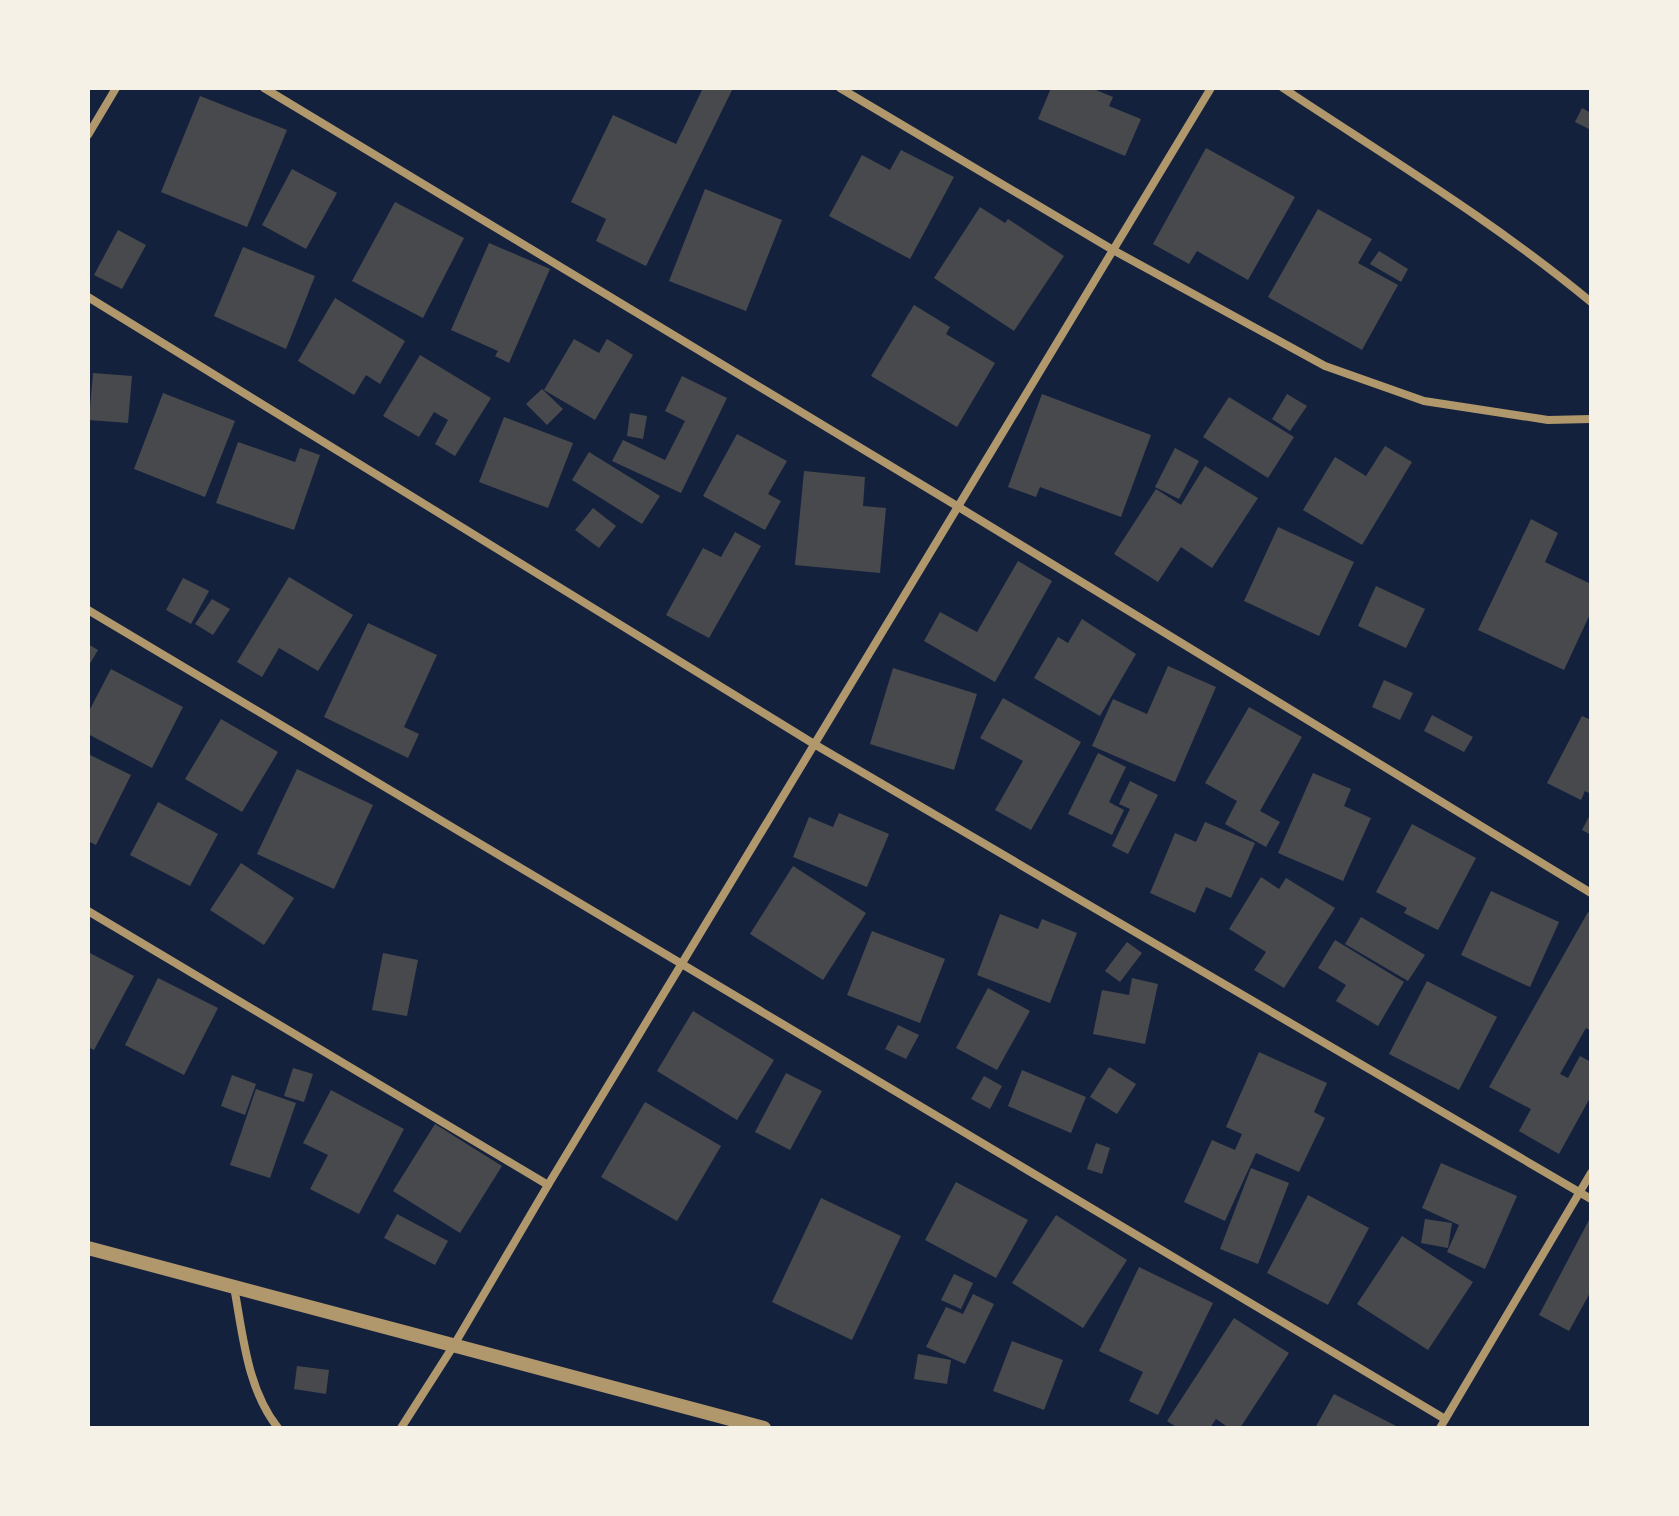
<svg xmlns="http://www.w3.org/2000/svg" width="1679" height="1516" font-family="Montserrat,sans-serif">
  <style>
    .building { fill: #48494c }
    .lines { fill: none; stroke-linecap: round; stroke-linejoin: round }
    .minor { stroke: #b1986c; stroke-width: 8 }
    .tertiary { stroke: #b1986c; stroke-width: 14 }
  </style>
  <rect width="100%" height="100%" fill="#14213d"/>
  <g class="building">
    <path d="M703,88h30l-87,178 -50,-25 10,-22 -35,-17 42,-87 63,29z"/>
    <path d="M1051,88h40l22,9 -4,9 32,13 -16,37 -87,-37z"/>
    <path d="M200,96l87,34 -40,97 -86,-35z"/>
    <path d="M1582,108l9,5v17l-16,-8z"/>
    <path d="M1206,148l89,49 -47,83 -51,-29 -8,13 -36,-20z"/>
    <path d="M901,150l53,27 -44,82 -81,-43 33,-61 28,15z"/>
    <path d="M292,169l45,24 -31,56 -44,-24z"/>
    <path d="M705,189l77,31 -36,91 -77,-30z"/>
    <path d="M395,202l69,36 -41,80 -71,-37z"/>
    <path d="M980,207l25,16 3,-4 56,37 -50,75 -80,-53z"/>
    <path d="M1318,209l54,30 -14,24 40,22 -36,65 -94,-53z"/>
    <path d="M118,230l28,15 -24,44 -28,-14z"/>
    <path d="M489,243l61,26 -41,94 -14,-7 3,-5 -47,-21z"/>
    <path d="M243,247l72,29 -29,73 -72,-33z"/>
    <path d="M1379,251l29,18 -7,13 -31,-18z"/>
    <path d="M335,298l70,43 -25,43 -14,-9 -12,20 -56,-34z"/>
    <path d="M914,305l36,22 -4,7 49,29 -38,64 -86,-51z"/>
    <path d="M574,339l25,14 8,-14 26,16 -38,65 -51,-30z"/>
    <path d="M420,355l71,43 -36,58 -20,-12 13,-24 -14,-8 -15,25 -36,-21z"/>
    <path d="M93,373l39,3 -4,47 -39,-3z"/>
    <path d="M682,376l45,22 -46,95 -69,-32 11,-21 42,20 20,-39 -20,-10z"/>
    <path d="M542,389l21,20 -16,16 -21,-21z"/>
    <path d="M163,393l72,28 -30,76 -71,-28z"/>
    <path d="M1042,394l109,41 -30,82 -81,-30 -4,10 -28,-10z"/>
    <path d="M1287,394l20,12 -17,25 -18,-12z"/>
    <path d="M1229,397l65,40 -26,41 -65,-41z"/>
    <path d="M630,413l17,3 -4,23 -16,-3z"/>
    <path d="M504,417l69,26 -25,65 -69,-26z"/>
    <path d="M737,434l50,27 -19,33 13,7 -16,29 -62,-34z"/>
    <path d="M238,442l57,20 5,-14 20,7 -26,75 -78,-27z"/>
    <path d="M1385,446l27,16 -50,83 -59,-35 32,-53 31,19z"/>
    <path d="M1175,448l24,13 -20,38 -24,-12z"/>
    <path d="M589,452l71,44 -18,28 -70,-44z"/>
    <path d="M1205,466l53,32 -46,70 -31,-21 -23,35 -44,-28 42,-65 25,16z"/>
    <path d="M804,471l61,6 -2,29 23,2 -6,65 -85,-8z"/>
    <path d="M593,508l23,18 -17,22 -24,-18z"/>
    <path d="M1531,519l27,14 -13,29 46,22v28l-27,58 -86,-40z"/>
    <path d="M1278,527l76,35 -35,74 -75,-35z"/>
    <path d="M735,532l26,14 -52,92 -43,-23 37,-67 18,9z"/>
    <path d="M1018,561l34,20 -57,101 -71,-41 16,-29 37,20z"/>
    <path d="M289,577l64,38 -35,56 -39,-23 -17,29 -25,-15z"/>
    <path d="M183,578l26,13 -18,33 -25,-14z"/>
    <path d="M1376,586l49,23 -19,39 -48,-22z"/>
    <path d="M212,599l18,10 -17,26 -18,-11z"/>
    <path d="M1082,619l54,35 -36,62 -66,-38 24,-41 10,6z"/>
    <path d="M368,623l69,32 -33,72 15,7 -11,24 -84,-41z"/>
    <path d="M88,644l10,6 -10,17z"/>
    <path d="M1168,666l48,21 -41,95 -83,-36 21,-47 34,15z"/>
    <path d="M893,668l84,26 -23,76 -84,-26z"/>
    <path d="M111,669l72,38 -31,61 -64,-34v-21z"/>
    <path d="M1384,680l29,13 -13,27 -28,-13z"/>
    <path d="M1003,698l78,44 -50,88 -36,-20 28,-49 -43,-23z"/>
    <path d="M1249,707l53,30 -42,74 20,11 -14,25 -41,-23 12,-23 -32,-18z"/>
    <path d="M1432,715l41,22 -9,15 -40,-21z"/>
    <path d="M1582,716l9,4v74l-6,-3 -4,9 -34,-17z"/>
    <path d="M221,719l57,33 -36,60 -57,-33z"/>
    <path d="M1098,753l28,14 -17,35 15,8 -12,25 -44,-21z"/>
    <path d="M88,754l43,21 -35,70 -8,-4z"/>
    <path d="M297,769l76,36 -39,84 -77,-35z"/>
    <path d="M1313,773l38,16 -7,17 27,12 -28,63 -65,-28z"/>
    <path d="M1130,781l28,14 -30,59 -16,-8 18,-37 -11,-5z"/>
    <path d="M158,802l60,32 -28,52 -60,-31z"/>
    <path d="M839,813l50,21 -22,53 -74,-30 16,-40 24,10z"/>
    <path d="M1591,813v22l-9,-5z"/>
    <path d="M1205,822l50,21 -24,55 -25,-11 -11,26 -45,-20 25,-60 21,9z"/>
    <path d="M1412,824l64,34 -38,72 -34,-17 3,-5 -31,-16z"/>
    <path d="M241,863l53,35 -30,47 -54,-35z"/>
    <path d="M793,866l73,47 -43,67 -73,-46z"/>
    <path d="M1261,877l18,12 7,-11 49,30 -51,80 -30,-18 12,-18 -37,-23z"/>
    <path d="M1491,891l68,31 -29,65 -69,-32z"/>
    <path d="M1588,912l3,2v117l-5,-3 -26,46 8,4 12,-22 11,6v34l-32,58 -40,-23 12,-22 -42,-22z"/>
    <path d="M1000,914l38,15 4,-10 35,14 -27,70 -73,-28z"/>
    <path d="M1361,917l64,38 -17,26 -63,-37z"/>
    <path d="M872,931l73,28 -25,64 -73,-28z"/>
    <path d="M1335,940l69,42 -26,44 -42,-25 10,-16 -28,-17z"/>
    <path d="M1127,942l15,11 -22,29 -15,-11z"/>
    <path d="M88,952l46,24 -40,74 -6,-3z"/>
    <path d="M383,953l35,7 -11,56 -35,-6z"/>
    <path d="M158,978l60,30 -34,67 -59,-30z"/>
    <path d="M1132,978l26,6 -13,60 -52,-10 9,-44 27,5z"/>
    <path d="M1427,981l70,36 -38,73 -70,-36z"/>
    <path d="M988,988l42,23 -33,59 -41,-22z"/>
    <path d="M693,1011l81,49 -37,60 -80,-49z"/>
    <path d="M898,1025l21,10 -13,24 -21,-10z"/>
    <path d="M1259,1052l68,31 -13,29 11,6 -26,54 -43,-19 -31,68 -41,-19 28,-62 23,10 7,-16 -16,-7z"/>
    <path d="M1109,1067l27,17 -19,30 -27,-17z"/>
    <path d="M293,1068l20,6 -9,28 -20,-6z"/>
    <path d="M1022,1070l64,27 -15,36 -63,-27z"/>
    <path d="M786,1073l36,18 -32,59 -35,-18z"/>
    <path d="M232,1075l24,9 -11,31 -24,-9z"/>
    <path d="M984,1076l18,10 -12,23 -19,-10z"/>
    <path d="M256,1089l40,14 -26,75 -40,-13z"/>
    <path d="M331,1090l73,39 -45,85 -49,-25 18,-34 -25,-12z"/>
    <path d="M645,1102l76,44 -44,75 -76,-44z"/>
    <path d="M435,1124l67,42 -42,67 -67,-42z"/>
    <path d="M1096,1143l14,5 -8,26 -15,-5z"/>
    <path d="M1441,1163l76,33 -32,73 -38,-17 12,-27 -37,-17z"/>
    <path d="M1251,1168l38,15 -31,81 -38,-15z"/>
    <path d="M956,1182l72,38 -32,58 -71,-38z"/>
    <path d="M1308,1195l61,33 -41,77 -61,-32z"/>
    <path d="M821,1198l80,38 -49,104 -80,-38z"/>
    <path d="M397,1214l51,27 -13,24 -51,-27z"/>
    <path d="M1056,1215l71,45 -44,68 -71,-45z"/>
    <path d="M1425,1219l27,4 -4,25 -27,-5z"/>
    <path d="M1589,1220l2,2v69l-22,40 -30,-16z"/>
    <path d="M1402,1236l71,46 -45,68 -71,-46z"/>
    <path d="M1139,1267l74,36 -55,112 -29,-14 14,-29 -44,-21z"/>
    <path d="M954,1274l19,9 -12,26 -20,-9z"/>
    <path d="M973,1294l21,10 -29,60 -39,-17 20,-40 17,7z"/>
    <path d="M1234,1318l55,35 -49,75h-11l-13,-9 -6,9h-32l-11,-7z"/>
    <path d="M1012,1341l51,19 -19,50 -51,-19z"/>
    <path d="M918,1354l33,6 -4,24 -33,-5z"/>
    <path d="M297,1366l32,4 -3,24 -32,-5z"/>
    <path d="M1334,1394l62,32 -2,2h-79z"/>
  </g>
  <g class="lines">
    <g class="minor">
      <path d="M264,88l693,418 634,387"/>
      <path d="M840,88l273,162 212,116 99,35 124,19 43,-1"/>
      <path d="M1283,88c104,69 212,134 308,214"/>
      <path d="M88,135l28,-47"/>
      <path d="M88,297l726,447 777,455"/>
      <path d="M88,610l1357,809"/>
      <path d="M88,911l460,274 -94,160 -53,83"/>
      <path d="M548,1185l663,-1097"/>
      <path d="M234,1287c9,48 13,102 44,141"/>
      <path d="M1440,1428l151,-255"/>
    </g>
    <path class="tertiary" d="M88,1248l676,180"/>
  </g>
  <rect width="1679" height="1516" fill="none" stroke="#f6f1e7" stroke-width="180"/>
</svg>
